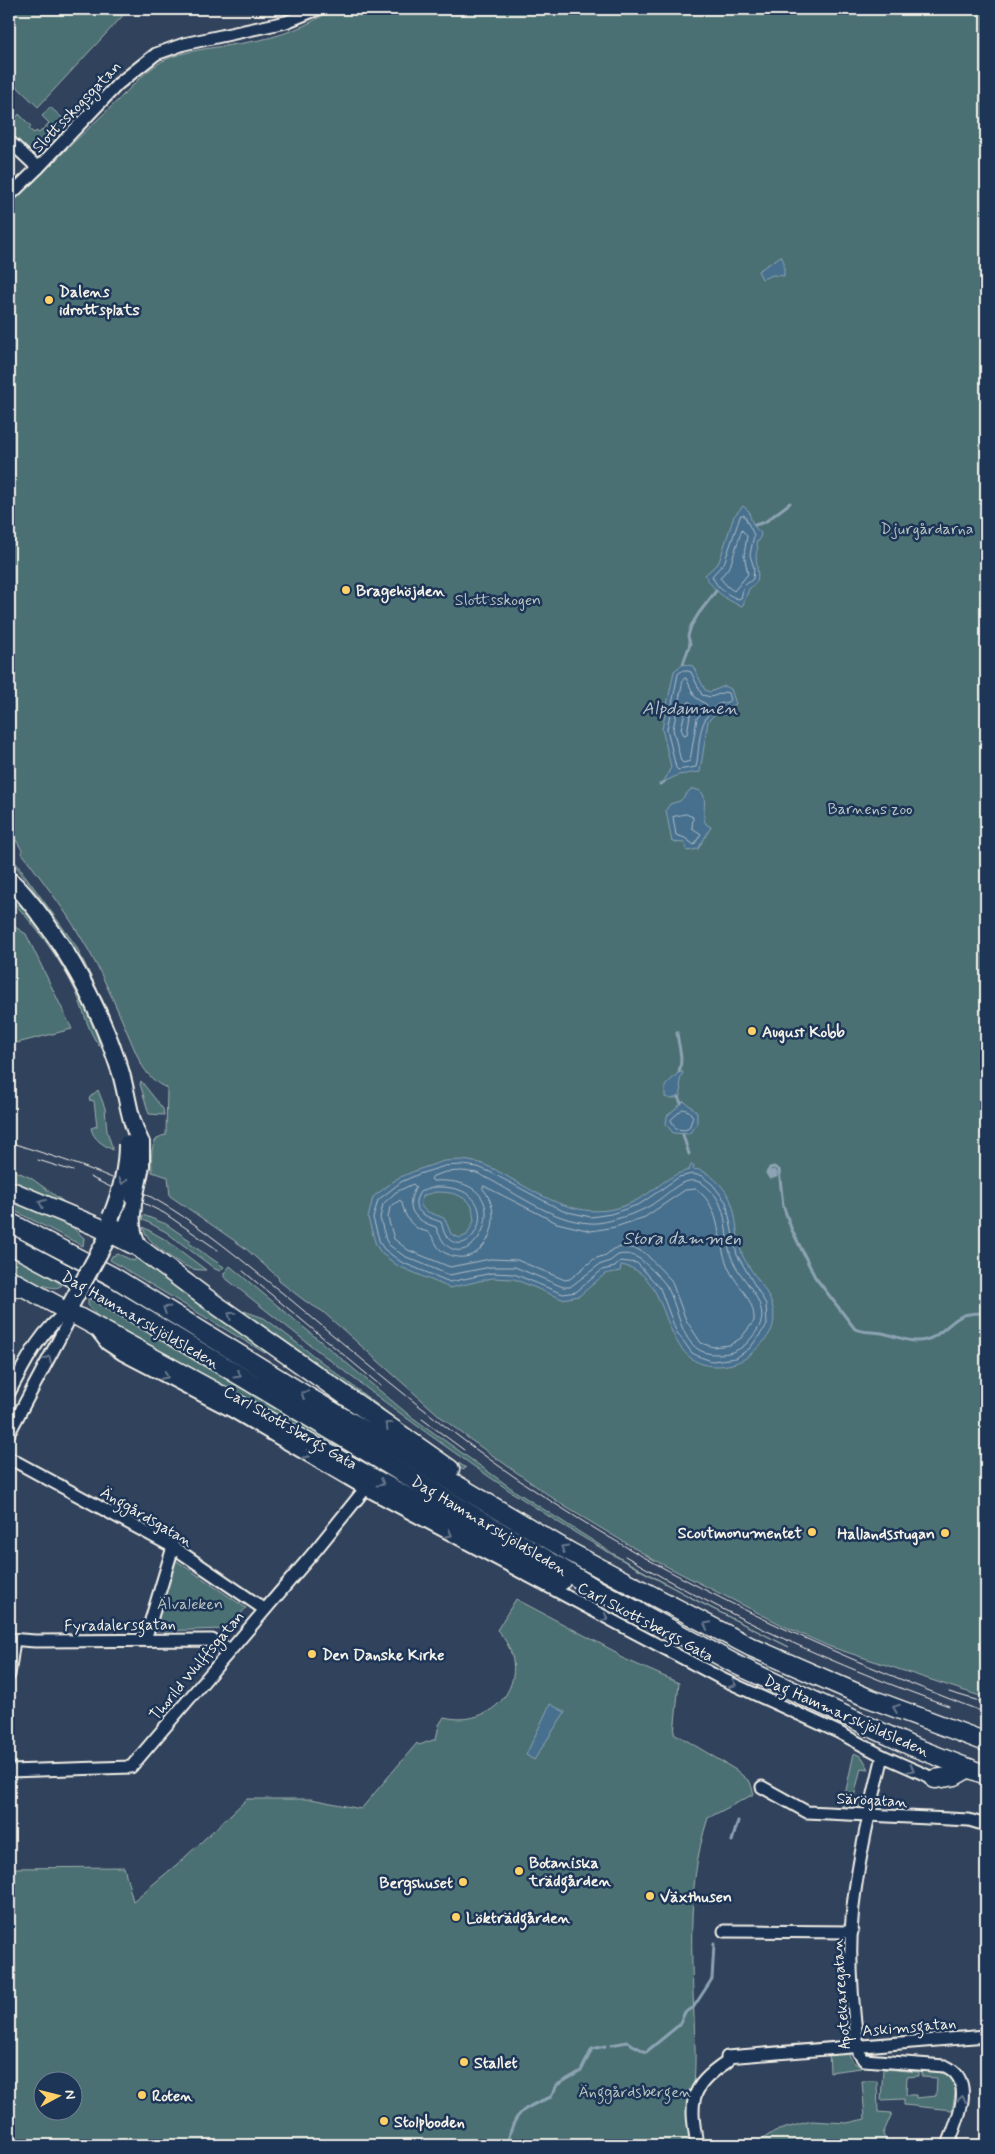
<svg xmlns="http://www.w3.org/2000/svg" width="995" height="2154" font-family="Mynerve,sans-serif">
  <style>
    .green { fill: #4b7073; stroke: #a0b0ae; fill-rule: evenodd }
    .water { fill: #476f8f; stroke: #8ca3b3; fill-rule: evenodd }
    .lines { fill: none; stroke-linecap: round; stroke-linejoin: round }
    .shore { stroke: #afbdc4; stroke-width: 1 }
    .stream { stroke: #8ca3b3; stroke-width: 3 }
    .minor-casing { stroke: #f4f1e8; stroke-width: 15 }
    .secondary-casing { stroke: #f4f1e8; stroke-width: 20 }
    .primary-casing { stroke: #f4f1e8; stroke-width: 21 }
    .minor { stroke: #1d3557; stroke-width: 11 }
    .secondary { stroke: #1d3557; stroke-width: 16 }
    .primary { stroke: #1d3557; stroke-width: 18 }
    .tram { stroke: #f4f1e8; stroke-width: 1 }
    .secondary-bridge-casing { stroke: #f4f1e8; stroke-width: 20; stroke-linecap: butt }
    .secondary-bridge { stroke: #1d3557; stroke-width: 16 }
    .oneway { stroke: #68778a }
    .poi-dot { fill: #ffd166; stroke: #1d3557; stroke-width: 2 }
    .labels { text-anchor: middle; stroke-width: 5; stroke-linejoin: round; paint-order: stroke }
    .street-label { font-size: 16px; fill: #f4f1e8; stroke: #1d3557 }
    .poi-label { font-size: 16px; font-weight: bold; fill: #f4f1e8; stroke: #1d3557; text-anchor: start }
    .park-label { font-size: 16px; fill: #b9c4bf; stroke: #1d3557 }
    .water-label { font-size: 18px; font-style: italic; fill: #b7c4c9; stroke: #1d3557 }
  </style>
  <rect width="100%" height="100%" fill="#31425d"/>
  <filter id="ink" filterUnits="userSpaceOnUse"><feTurbulence type="fractalNoise" baseFrequency=".02" numOctaves="2"/><feDisplacementMap in="SourceGraphic" scale="10" xChannelSelector="R" yChannelSelector="G"/><feConvolveMatrix kernelMatrix="1 2 1 2 8 2 1 2 1" color-interpolation-filters="sRGB"/></filter>
  <g filter="url(#ink)">
    <g class="green">
      <path d="M9,9h120l-91,98 -29,-28z"/>
      <path d="M333,9h653v1689l-158,-52 -40,-18 -134,-68 -90,-54 -96,-68 -26,-20 -120,-107 -17,-10 -26,-20 -1,-4 -33,-29 -75,-52 -2,-19 -16,-5c0,-14 -4,-35 14,-37l1,-47c-13,-5 -20,-14 -27,-26 -19,-43 -36,-88 -61,-128 -17,-28 -37,-54 -57,-81v-3l-13,-21v-624c35,-34 69,-67 104,-100 18,-17 35,-39 58,-48 26,-9 52,-10 78,-15 31,-5 59,-16 84,-33z"/>
      <path d="M9,104l5,5 -3,3 6,5 2,-3 12,12 -2,3 5,4 2,-2 3,2 10,-10 -7,-7 8,-9 18,16 -28,29h-9l-22,-19z"/>
      <path d="M9,853l67,93 30,61 15,38 -40,-86 -31,-47 -41,-55z"/>
      <path d="M9,891c35,37 64,81 82,129 3,8 8,18 8,26 -11,-15 -16,-37 -23,-54 -17,-35 -40,-66 -67,-94z"/>
      <path d="M9,923l17,11 46,95 -63,16z"/>
      <path d="M141,1081l22,28 1,6 -15,-1 -9,-30z"/>
      <path d="M98,1090l7,18 2,23 6,19c-10,-5 -20,-11 -22,-22l6,-2 -3,-25 -5,-1 1,-3z"/>
      <path d="M9,1168l22,10 40,29 -62,-25z"/>
      <path d="M9,1196l67,29 -2,4 10,9 -1,8 -74,-38z"/>
      <path d="M143,1215l23,9 25,17 -2,2 35,24 -4,4 -5,-2 -49,-37 -24,-13z"/>
      <path d="M143,1227l23,13 40,30c-5,0 -11,0 -16,-2 -15,-6 -44,-26 -47,-41z"/>
      <path d="M118,1254l16,7 4,-6 129,94 -2,4 -155,-93 2,-4z"/>
      <path d="M9,1255l36,19 17,11c-5,5 -13,2 -19,0l-2,3 -32,-16z"/>
      <path d="M230,1266l179,149 109,78 102,65 77,43 92,46c-80,-40 -160,-80 -236,-128 -115,-73 -222,-157 -329,-242v-4z"/>
      <path d="M88,1298l370,218 -357,-195 -13,-16z"/>
      <path d="M244,1311l20,7 11,8 131,101 60,41 -3,2 -129,-88 -85,-64z"/>
      <path d="M174,1559l72,49 -19,21 -74,2z"/>
      <path d="M516,1599l98,52 6,6 59,26 -5,50 62,37 14,12 4,12 -46,24c-24,73 -15,151 -13,227 1,30 -3,61 -5,91l-4,9h-677v-277l115,-1 9,34 49,-41 65,-61h64l50,10 56,-66 2,2 17,-6 3,-14 5,-8c55,13 93,-45 53,-87zM42,2082h30v30h-30z"/>
      <path d="M854,1753l8,4 7,12 -8,-1 -8,33 8,2 -3,6h-16z"/>
      <path d="M848,2052l4,9 9,6v1l-31,4 -1,-19z"/>
      <path d="M883,2069l36,3v4l-12,1 -1,18h10v3l20,-2 1,-18 -15,-1v-6c34,2 37,6 30,39l-48,-5v-6l-23,1z"/>
      <path d="M862,2081h15l1,31 14,1 -9,21 5,11h-135l22,-14 36,-10 36,2 18,-4z"/>
    </g>
    <g class="water">
      <path d="M781,256l3,6v14l-11,-1 -11,4 -4,-8z"/>
      <path d="M743,506l6,5c1,9 5,17 12,22l-2,8 -3,1 2,5c-5,12 2,22 -1,35l-8,7 -6,16 -3,1c-16,-8 -26,-15 -35,-31l14,-13 15,-46z"/>
      <path d="M683,664l10,2 12,24 5,2 15,-6 6,3 5,15 -7,3 -8,1 -13,13 -8,51 -22,3 -14,7 7,-15 -9,-38 12,-58z"/>
      <path d="M691,789c23,0 8,23 15,35l5,3 -13,22 -11,2 -2,-8 -13,-1 -6,-32 4,-6 10,-3z"/>
      <path d="M679,1072h4l-3,8 1,16 -10,3 -6,-2v-11z"/>
      <path d="M684,1101l13,11v11l-8,11 -16,-1 -7,-9 1,-8z"/>
      <path d="M463,1160l17,3 12,5c47,25 91,61 145,32 18,-9 32,-26 52,-30l2,-5h3l-1,4c14,1 25,12 33,23 12,17 9,42 16,62 10,24 37,42 31,71 -2,10 -13,21 -20,27 -10,10 -21,13 -34,14 -64,2 -42,-92 -98,-101l-1,6 -15,3 -26,22 -17,3 -48,-20 -22,-1 -42,10 -52,-22 -17,-13 -5,-8 -8,-27 5,-21 25,-19 19,-8 27,-9zM436,1192c16,0 26,2 36,14l2,15 -7,14 -7,3 -9,-4 -6,-15c-8,-6 -32,-6 -21,-24z"/>
      <path d="M550,1704l15,8 -31,48 -8,-5z"/>
    </g>
    <g class="lines">
      <g class="shore">
        <path d="M741,515h3l10,20 -4,20 4,13 -1,11 -9,7 -3,12 -3,1c-12,-5 -21,-11 -26,-23l12,-13z"/>
        <path d="M742,530l5,6 -3,19 4,19 -14,17 -6,-4 -8,-9 10,-12z"/>
        <path d="M684,670l7,2 11,23 9,2 14,-5 3,1 2,7c-3,4 -8,2 -13,5 -21,18 -16,37 -21,62l-18,3 -2,-2 -9,-39 11,-55z"/>
        <path d="M686,678l9,19 12,8 -10,13 -7,43 -7,2 -2,-2 -8,-32 10,-49z"/>
        <path d="M690,702l5,6 -5,7 -3,19 -3,1 -3,-6 6,-25z"/>
        <path d="M686,814l7,3 -1,11 9,6 -7,11 -9,-7 -9,-3 -3,-18z"/>
        <path d="M683,1109l6,2 4,6 -4,11 -4,2 -9,-1 -5,-9z"/>
        <path d="M463,1165l15,2 12,5 73,39 28,6 20,-3 29,-10 39,-27 13,-3 10,2 11,9 13,17 11,53 29,49 1,21 -17,23 -14,10 -24,3 -12,-4 -8,-4 -16,-22 -16,-43 -23,-25 -17,-2 -5,6 -13,3 -26,22 -13,2 -49,-20 -22,-1 -42,9 -49,-20 -17,-13 -4,-6 -7,-25 5,-18 23,-18 18,-8 26,-8z"/>
        <path d="M462,1171l15,2 10,5c32,17 66,43 103,45 10,1 23,-3 33,-6 12,-4 24,-8 34,-16 11,-7 25,-23 39,-20 9,1 21,15 24,23 8,17 5,38 12,55 8,19 28,34 30,56 0,12 -9,21 -16,29 -8,7 -17,10 -28,10 -39,2 -37,-45 -52,-69 -5,-7 -12,-13 -18,-19 -9,-9 -18,-14 -30,-11l-8,6 -11,4 -29,22h-7l-48,-20h-24l-42,8 -45,-19 -15,-11 -3,-5 -6,-22 3,-14 13,-12 17,-8 3,3c-13,21 -1,34 20,40 26,74 100,-52 -3,-46l-2,-2 2,-3 13,-4z"/>
        <path d="M484,1186l73,37 34,8 24,-4 30,-10 40,-27 11,-1c28,20 19,55 35,84 9,16 24,28 23,48l-13,17 -11,7 -17,2 -12,-4 -15,-23 -15,-40 -25,-26 -9,-5 -15,-2 -9,2 -7,6 -12,4 -24,20 -5,1 -48,-20 -27,-1 -40,8 -42,-17 -14,-11 -6,-21 2,-11 10,-7c3,3 2,6 4,10 2,8 9,17 17,20 2,1 5,1 7,2 6,4 7,14 14,19 39,25 67,-32 41,-62z"/>
        <path d="M436,1187c75,-2 36,81 10,49 -3,-4 -3,-9 -5,-14 -14,-5 -34,-11 -21,-30z"/>
      </g>
      <g class="stream">
        <path d="M755,525l10,-3 25,-19"/>
        <path d="M683,664l7,-20 -2,-8 3,-10 8,-13 17,-22"/>
        <path d="M660,784l4,-2"/>
        <path d="M677,1032c1,14 7,26 2,40"/>
        <path d="M678,1097l3,6"/>
        <path d="M683,1135l6,19"/>
        <path d="M773,1173v2h-2l-1,-3 4,-1 2,2v3l-6,2 -3,-5 3,-5 4,-1 5,3 4,35 8,23 24,49 40,52c9,4 18,2 27,4 18,4 35,14 53,3 22,-15 20,-24 51,-23"/>
        <path d="M732,1841l6,-20"/>
        <path d="M611,2045l16,-3 19,10 33,-27 6,-13 8,-4 19,-29 2,-35"/>
        <path d="M503,2145l5,-3c5,-30 17,-35 43,-45l6,-12 24,-14 11,-22 13,-3"/>
      </g>
      <defs>
        <g id="minor">
          <path d="M9,141l29,27"/>
          <path d="M9,196l29,-28 80,-84 38,-30 28,-10 102,-22 32,-13"/>
          <path d="M9,1291l18,-1"/>
          <path d="M96,1330l11,14 15,10 108,56 135,79 357,190 116,53 45,24 52,23"/>
          <path d="M9,1393c16,-30 31,-62 59,-82"/>
          <path d="M9,1433l58,-109 1,-13"/>
          <path d="M9,1458l164,89 91,62"/>
          <path d="M9,1639l26,2 177,-1 17,10"/>
          <path d="M145,1640l28,-93"/>
          <path d="M9,1675l5,-35"/>
          <path d="M883,1756c-12,50 -24,99 -30,150 -5,48 -1,100 6,147l5,7 81,6c32,14 12,55 3,79"/>
          <path d="M9,1771l122,-4 184,-216 50,-62"/>
          <path d="M762,1787l45,25 162,8 17,5"/>
          <path d="M724,1931l128,1"/>
          <path d="M697,2145c-7,-43 -9,-57 30,-83v-5l259,-21"/>
        </g>
        <g id="secondary">
          <path d="M9,880c11,8 20,21 28,31 37,48 64,102 83,159 8,26 8,48 21,73"/>
          <path d="M133,1206c-3,15 -2,27 5,41"/>
          <path d="M105,1242l5,-9 8,-5 16,-29"/>
        </g>
        <g id="primary">
          <path d="M9,1190l89,37 40,20 67,50 245,172"/>
          <path d="M9,1222l103,54 198,122 260,154 60,32 121,63 115,50 120,45"/>
          <path d="M9,1244l98,52 487,292 145,78 172,80 75,29"/>
          <path d="M9,1279l552,302"/>
          <path d="M935,1779l20,-3 14,-8"/>
        </g>
      </defs>
      <use href="#minor" class="minor-casing"/>
      <use href="#secondary" class="secondary-casing"/>
      <use href="#primary" class="primary-casing"/>
      <use href="#minor" class="minor"/>
      <use href="#secondary" class="secondary"/>
      <use href="#primary" class="primary"/>
      <g class="tram">
        <path d="M9,1142c48,16 99,30 144,56 50,28 93,66 138,102 66,55 131,111 201,161 152,109 321,186 494,252"/>
        <path d="M38,1160l35,11"/>
        <path d="M90,1177l74,36 54,37"/>
        <path d="M243,1271l138,115"/>
        <path d="M422,1419l42,31"/>
        <path d="M625,1556c103,60 211,110 324,150"/>
        <path d="M949,1692l37,11"/>
      </g>
      <defs>
        <g id="secondary-bridge">
          <path d="M134,1199l7,-33v-23"/>
          <path d="M111,1217c10,-24 16,-47 16,-73"/>
          <path d="M71,1304l34,-62"/>
        </g>
      </defs>
      <use href="#secondary-bridge" class="secondary-bridge-casing"/>
      <use href="#secondary-bridge" class="secondary-bridge"/>
    </g>
    <defs><path id="oneway-chevron" d="M-2-3.5L2.5 0L-2 3.5" fill="none" stroke-width="1.6" stroke-linecap="round" stroke-linejoin="round" transform="scale(1.25)"/></defs>
    <g class="oneway">
      <use href="#oneway-chevron" transform="translate(123 1181) rotate(104)"/>
      <use href="#oneway-chevron" transform="translate(42 1203) rotate(-157)"/>
      <use href="#oneway-chevron" transform="translate(166 1309) rotate(-148)"/>
      <use href="#oneway-chevron" transform="translate(231 1315) rotate(-145)"/>
      <use href="#oneway-chevron" transform="translate(48 1359) rotate(-62)"/>
      <use href="#oneway-chevron" transform="translate(238 1375) rotate(31)"/>
      <use href="#oneway-chevron" transform="translate(165 1376) rotate(27)"/>
      <use href="#oneway-chevron" transform="translate(304 1394) rotate(-149)"/>
      <use href="#oneway-chevron" transform="translate(388 1425) rotate(-145)"/>
      <use href="#oneway-chevron" transform="translate(307 1455) rotate(30)"/>
      <use href="#oneway-chevron" transform="translate(381 1483) rotate(29)"/>
      <use href="#oneway-chevron" transform="translate(449 1534) rotate(28)"/>
      <use href="#oneway-chevron" transform="translate(564 1548) rotate(-150)"/>
      <use href="#oneway-chevron" transform="translate(605 1618) rotate(28)"/>
      <use href="#oneway-chevron" transform="translate(707 1625) rotate(-152)"/>
      <use href="#oneway-chevron" transform="translate(733 1684) rotate(24)"/>
      <use href="#oneway-chevron" transform="translate(896 1708) rotate(-159)"/>
      <use href="#oneway-chevron" transform="translate(911 1769) rotate(23)"/>
      <use href="#oneway-chevron" transform="translate(962 2099) rotate(-80)"/>
    </g>
  </g>
  <g class="poi-dot">
    <circle cx="49" cy="300" r="5"/>
    <circle cx="346" cy="590" r="5"/>
    <circle cx="752" cy="1031" r="5"/>
    <circle cx="812" cy="1532" r="5"/>
    <circle cx="945" cy="1533" r="5"/>
    <circle cx="312" cy="1654" r="5"/>
    <circle cx="519" cy="1871" r="5"/>
    <circle cx="463" cy="1882" r="5"/>
    <circle cx="650" cy="1896" r="5"/>
    <circle cx="456" cy="1917" r="5"/>
    <circle cx="464" cy="2062" r="5"/>
    <circle cx="142" cy="2095" r="5"/>
    <circle cx="384" cy="2121" r="5"/>
  </g>
  <g class="labels">
    <g class="street-label">
      <text transform="translate(76 106) rotate(-46)" y="6">Slottsskogsgatan</text>
      <text transform="translate(141 1319) rotate(30)" y="6">Dag Hammarskjöldsleden</text>
      <text transform="translate(291 1427) rotate(30)" y="6">Carl Skottsbergs Gata</text>
      <text transform="translate(147 1516) rotate(30)" y="6">Änggårdsgatan</text>
      <text transform="translate(490 1525) rotate(31)" y="6">Dag Hammarskjöldsleden</text>
      <text transform="translate(646 1621) rotate(28)" y="6">Carl Skottsbergs Gata</text>
      <text transform="translate(120 1624) rotate(-1)" y="6">Fyradalersgatan</text>
      <text transform="translate(196 1665) rotate(-50)" y="6">Thorild Wulffsgatan</text>
      <text transform="translate(847 1715) rotate(24)" y="6">Dag Hammarskjöldsleden</text>
      <text transform="translate(872 1799) rotate(3)" y="6">Särögatan</text>
      <text transform="translate(840 1994) rotate(-94)" y="6">Apotekaregatan</text>
      <text transform="translate(909 2026) rotate(-5)" y="6">Askimsgatan</text>
    </g>
    <g class="poi-label">
      <text x="59" y="297">Dalens<tspan x="59" dy="18">idrottsplats</tspan></text>
      <text x="356" y="596">Bragehöjden</text>
      <text x="762" y="1037">August Kobb</text>
      <text x="802" y="1538" text-anchor="end">Scoutmonumentet</text>
      <text x="935" y="1539" text-anchor="end">Hallandsstugan</text>
      <text x="322" y="1660">Den Danske Kirke</text>
      <text x="529" y="1868">Botaniska<tspan x="529" dy="18">trädgården</tspan></text>
      <text x="453" y="1888" text-anchor="end">Bergshuset</text>
      <text x="660" y="1902">Växthusen</text>
      <text x="466" y="1923">Lökträdgården</text>
      <text x="474" y="2068">Stallet</text>
      <text x="152" y="2101">Roten</text>
      <text x="394" y="2127">Stolpboden</text>
    </g>
    <g class="park-label">
      <text x="927" y="534">Djurgårdarna</text>
      <text x="498" y="605">Slottsskogen</text>
      <text x="870" y="814">Barnens zoo</text>
      <text x="190" y="1609">Älvaleken</text>
      <text x="635" y="2097">Änggårdsbergen</text>
    </g>
    <g class="water-label">
      <text x="690" y="714">Alpdammen</text>
      <text x="682" y="1244">Stora dammen</text>
    </g>
  </g>
  <rect width="995" height="2154" fill="none" stroke="#1d3557" stroke-width="30"/>
  <rect x="15" y="15" width="965" height="2124" fill="none" stroke="#f4f1e8" stroke-width="2" filter="url(#ink)"/>
  <g transform="translate(58 2096) rotate(83)"><circle r="24" fill="#1d3557" stroke="#738091"/>
  <path d="M0-4L9 19L0 12L-9 19Z" fill="#ffd166"/>
  <text y="-8" font-size="14" font-weight="bold" text-anchor="middle" fill="#f4f1e8">N</text>
  </g>
</svg>
